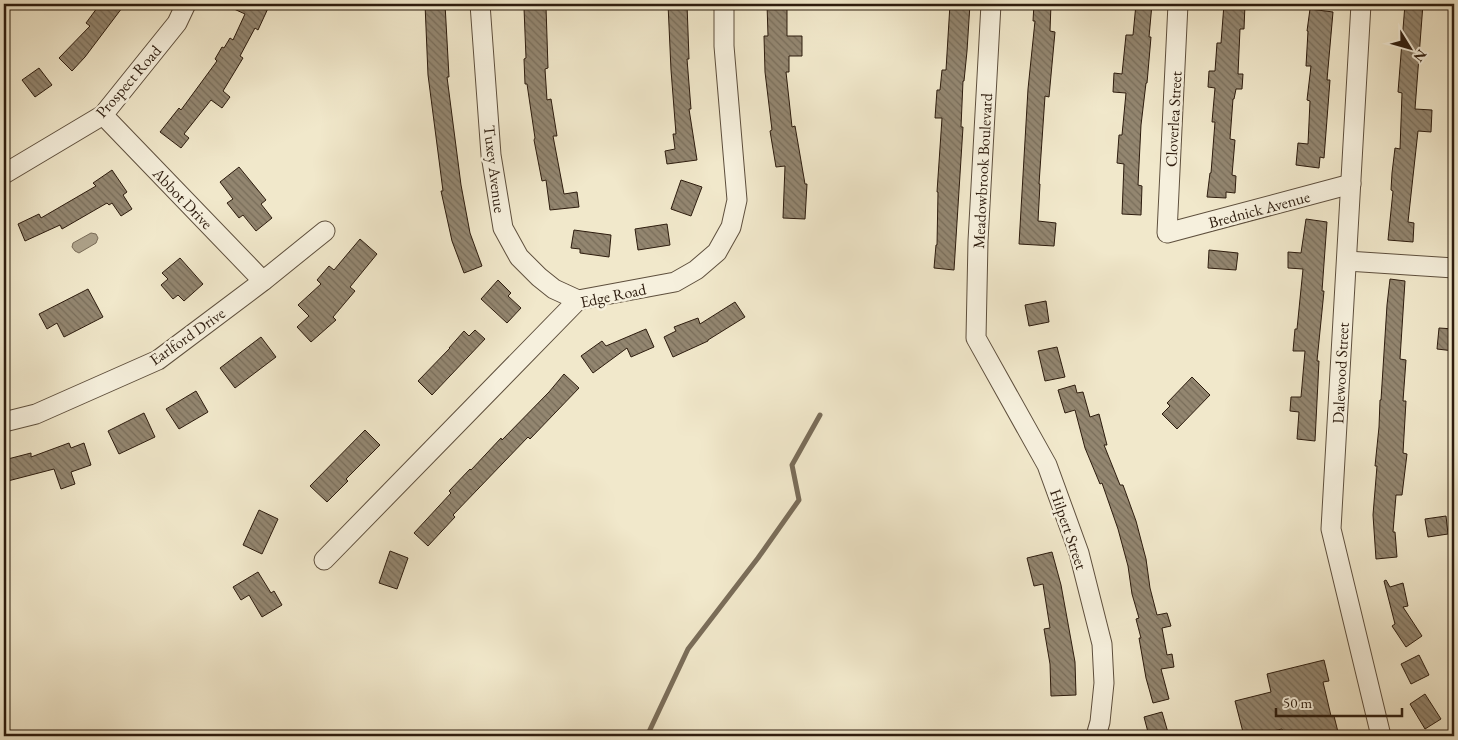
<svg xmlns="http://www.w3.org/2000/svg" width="1458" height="740" font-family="'EB Garamond',serif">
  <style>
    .water { fill: #aea38b; stroke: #7a6d59 }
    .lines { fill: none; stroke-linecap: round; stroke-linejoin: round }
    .stream { stroke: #7a6d59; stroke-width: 5 }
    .building { fill: url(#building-back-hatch); stroke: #2d1c0e }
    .minor-casing { stroke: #5e4f3d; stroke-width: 21 }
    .minor { stroke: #f6f0dd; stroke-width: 19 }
    .labels { text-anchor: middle; stroke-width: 5; stroke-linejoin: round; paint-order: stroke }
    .street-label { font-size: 16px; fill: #2d1c0e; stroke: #f6f0dd }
  </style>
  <defs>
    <pattern id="building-back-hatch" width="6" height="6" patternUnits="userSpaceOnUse" patternTransform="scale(1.25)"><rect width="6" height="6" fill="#938670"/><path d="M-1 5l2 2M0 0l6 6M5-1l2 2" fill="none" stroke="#786d5a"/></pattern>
  </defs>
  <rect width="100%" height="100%" fill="#f1e8cb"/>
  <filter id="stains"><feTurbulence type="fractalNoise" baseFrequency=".004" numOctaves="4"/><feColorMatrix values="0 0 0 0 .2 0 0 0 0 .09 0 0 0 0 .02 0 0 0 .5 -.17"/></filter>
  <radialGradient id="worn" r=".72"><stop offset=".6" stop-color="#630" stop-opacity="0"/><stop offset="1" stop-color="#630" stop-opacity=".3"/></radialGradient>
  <path class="water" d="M91,233l5,1 2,4 -2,5 -17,10 -4,-2 -3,-4 1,-4z"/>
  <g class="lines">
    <path class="stream" d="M647,736l41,-87 70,-91 41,-58 -7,-35 28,-50"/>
  </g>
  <g class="building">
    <path d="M100,4h25l-40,53 -13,14 -13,-13 31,-32 -4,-3z"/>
    <path d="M223,4h47l-12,26 -3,-2 -15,28 3,2 -20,33 7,6 -8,11 -11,-8 -27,34 5,4 -8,10 -21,-16 19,-24 2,2 36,-49 -2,-2 7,-12 2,1 6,-10 3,2 12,-26z"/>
    <path d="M425,4h20l4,73h-2l14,108 9,48 12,33 -18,7 -12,-32 -11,-50h2l-15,-116z"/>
    <path d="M668,4h19l2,55h-2l4,50h-2l8,51 -30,4 -2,-13 10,-2 -2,-15h3l-5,-64z"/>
    <path d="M767,4h20v32h15v20h-13v16h-3l6,55 3,-1 10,58h2l-2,35 -22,-1 2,-52 -9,1 -6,-36 2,-1 -7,-58 -1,-36h4z"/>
    <path d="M950,4h20l-3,47 -3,30h-1l-2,46h2l-9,143 -20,-2 2,-23h1l1,-53h-1l5,-74h-7l2,-28h3l2,-20h4z"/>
    <path d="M1034,4h17l-1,27 5,1 -6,65 -4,-1 -6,88h1l-2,37 18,2 -2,23 -35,-2 9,-155 7,-68h-2z"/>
    <path d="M1136,4h16l-3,33h2l-4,46h-1l-5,42 -3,60 4,1 -1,29 -19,-1 2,-50 -7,-1 2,-28h3l4,-42 -13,-1 1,-19 8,1 4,-39h7z"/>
    <path d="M1224,4h21l-1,25h-4l-2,45h5l-1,15h-6l-2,10h-1l-3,40 5,1 -3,35 4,1 -1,17 -9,-1v6l-19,-1 3,-24h1l4,-51h-3l3,-34 -7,-1 1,-16h6l2,-28h4z"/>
    <path d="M1405,4h18l-8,105 17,1 -1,22 -13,-1 -10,91 6,1 -1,19 -25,-2 5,-49 -2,-1 1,-17 3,-25 5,1 2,-56 -4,-1z"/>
    <path d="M546,7l2,61 -3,1 2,31 4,-1 6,37h-4l11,58 13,-2 2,15 -29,3 -4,-30 -4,1 -8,-41 1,-2 -8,-54h-2l-1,-25 2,-1 -2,-50z"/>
    <path d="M1310,9l23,3 -6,68h3l-6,78 -4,-1 -1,11 -23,-3 2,-22 10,1 2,-43 -3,-1 4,-34h-5l2,-35h-1z"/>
    <path d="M39,68l13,17 -17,12 -13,-17z"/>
    <path d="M239,167l27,33 -5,4 11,14 -16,13 -13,-16 -4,3 -12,-15 6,-4 -13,-17z"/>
    <path d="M112,170l15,22 -4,3 9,14 -11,7 -9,-13 -3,2 -2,-2 -45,26 -2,-4 -35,16 -7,-17 21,-10 2,4 55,-32 -3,-3z"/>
    <path d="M681,180l21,7 -11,29 -20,-7z"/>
    <path d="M1306,219l21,3 -5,69h2l-7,70h2l-4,80 -18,-2 2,-27 -9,-1 1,-14h10l4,-46h-12l2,-22h2l6,-60 -15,-1v-16l13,1z"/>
    <path d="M667,224l3,21 -32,5 -3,-21z"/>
    <path d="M574,230l37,5 -2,22 -29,-4v-4l-9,-1z"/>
    <path d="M360,239l17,15 -27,33 5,4 -22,26 3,3 -25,22 -14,-15 12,-11 -11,-11 23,-21 -4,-4 12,-14 5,4z"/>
    <path d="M1209,250l29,3 -2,17 -28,-2z"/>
    <path d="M180,258l23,26 -19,17 -6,-6 -5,4 -12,-14 7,-6 -6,-6z"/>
    <path d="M1390,279l15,2 -5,78 6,1 -3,41h3l-3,52 4,1 -5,41h-6l-3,37h2l2,25 -21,2 -3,-44 4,-49h-2l4,-39 1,-27h1l6,-95z"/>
    <path d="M498,280l13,13 -3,3 13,12 -14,15 -26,-24z"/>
    <path d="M88,289l15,28 -39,20 -7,-14 -10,6 -8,-15z"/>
    <path d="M1046,301l3,21 -20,4 -4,-21z"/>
    <path d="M735,302l10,15 -37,23v1l-35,16 -9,-20 12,-6 -2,-4 24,-9 2,6z"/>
    <path d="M1439,328l15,1v22l-17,-2z"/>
    <path d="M646,329l8,18 -23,10 -4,-9 -34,25 -12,-17 21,-15 4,5z"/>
    <path d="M475,330l10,9 -53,56 -14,-14 32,-33h-1l15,-17 5,5z"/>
    <path d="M261,337l15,20 -41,31 -15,-20z"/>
    <path d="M1057,347l8,30 -20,4 -7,-30z"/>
    <path d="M564,374l15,14 -49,51 -2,-2 -75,78 2,2 -27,29 -14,-13 37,-40 -2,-2 21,-22 1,1 30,-32 1,2 47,-48z"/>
    <path d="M1192,377l18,18 -33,34 -15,-15 8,-8 -3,-3z"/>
    <path d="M1075,385l2,8 6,-1 7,25 9,-3 8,31h-3l16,40h3l13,36 10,38 4,29 7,27 10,-2 4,13 -9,2 5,27 5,-1 2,13 -13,2 8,30 -16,4 -7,-25 -7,-40h2l-5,-19 3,-1 -7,-24 -4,-28 -10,-37 -16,-46 -2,1 -15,-36 -10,-38 -10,3 -7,-23z"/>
    <path d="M196,391l12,21 -29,17 -13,-20z"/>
    <path d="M144,413l11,24 -36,17 -11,-23z"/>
    <path d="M365,430l15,15 -34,34 2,2 -21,21 -17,-16z"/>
    <path d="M69,443l2,5 13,-5 7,22 -20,7 4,12 -14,5 -7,-20 -50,13v-22l27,-7v4z"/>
    <path d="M259,510l19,9 -16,35 -19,-9z"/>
    <path d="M1446,516l2,18 -20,3 -3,-18z"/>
    <path d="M390,551l18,7 -11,31 -18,-6z"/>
    <path d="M1052,552l9,33 14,77 1,33 -25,1 -1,-32 -6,-35 6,-1 -7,-44 -9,2 -7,-28z"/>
    <path d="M258,572l13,21 3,-2 8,14 -20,12 -13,-22 -8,5 -8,-13z"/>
    <path d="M1386,580l4,7 13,-4 5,23 -5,1 19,29 -16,11 -14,-21 3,-2 -11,-43z"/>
    <path d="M1419,655l10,20 -18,9 -10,-20z"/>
    <path d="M1324,660l5,21 -6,1 8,34h3l5,20h-55l-2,-7 -32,7h-6l-9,-35 36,-9 -4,-18z"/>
    <path d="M1425,694l16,25 -16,10 -15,-25z"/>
    <path d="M1162,712l7,24h-20l-5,-19z"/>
  </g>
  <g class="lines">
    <defs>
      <g id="minor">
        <path d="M480,4l11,151 12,73 16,29 20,20 15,12 24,11"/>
        <path d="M991,4l-13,237 -2,97 71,127 32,88 23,91 2,39 -4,39 -4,14"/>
        <path d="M1178,4l-11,229 184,-49"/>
        <path d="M1361,4l-30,525 50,207"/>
        <path d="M103,115l160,166"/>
        <path d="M4,174l99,-59 74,-92 9,-19"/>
        <path d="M1347,261l107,7"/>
        <path d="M4,422l32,-8 122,-54 105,-79 62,-50"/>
        <path d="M324,560l254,-260 97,-18 21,-12 21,-18 14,-25 6,-27 -13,-154v-42"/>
      </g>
    </defs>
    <use href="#minor" class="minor-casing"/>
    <use href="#minor" class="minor"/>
  </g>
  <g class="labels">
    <g class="street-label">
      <text transform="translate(128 81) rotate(-49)" y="6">Prospect Road</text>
      <text transform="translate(1173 119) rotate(-87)" y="6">Cloverlea Street</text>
      <text transform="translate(495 169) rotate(83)" y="6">Tuxey Avenue</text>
      <text transform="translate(982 171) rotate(-87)" y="6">Meadowbrook Boulevard</text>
      <text transform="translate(183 198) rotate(46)" y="6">Abbot Drive</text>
      <text transform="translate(1259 209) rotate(-15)" y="6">Brednick Avenue</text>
      <text transform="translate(613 295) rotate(-12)" y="6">Edge Road</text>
      <text transform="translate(187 336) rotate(-35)" y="6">Earlford Drive</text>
      <text transform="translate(1340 373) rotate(-87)" y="6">Dalewood Street</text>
      <text transform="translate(1069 529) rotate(71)" y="6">Hilpert Street</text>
    </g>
  </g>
  <rect width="1458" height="740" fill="none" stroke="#f1e8cb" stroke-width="20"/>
  <rect x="5" y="5" width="1448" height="730" fill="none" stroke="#2d1c0e" stroke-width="2.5"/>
  <rect x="10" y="10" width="1438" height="720" fill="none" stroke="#2d1c0e"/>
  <g transform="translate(1410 48) rotate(127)" stroke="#f6f0dd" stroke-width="4" paint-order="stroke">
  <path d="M0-4L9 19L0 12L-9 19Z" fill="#2d1c0e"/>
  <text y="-8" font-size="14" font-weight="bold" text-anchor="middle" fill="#2d1c0e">N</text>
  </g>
  <path d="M1276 708v8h126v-8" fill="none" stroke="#2d1c0e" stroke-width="2.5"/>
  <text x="1283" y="708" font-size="15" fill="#2d1c0e" stroke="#f6f0dd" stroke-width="4" paint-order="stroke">50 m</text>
  <rect width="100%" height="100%" filter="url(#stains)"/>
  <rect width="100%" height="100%" fill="url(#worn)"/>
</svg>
